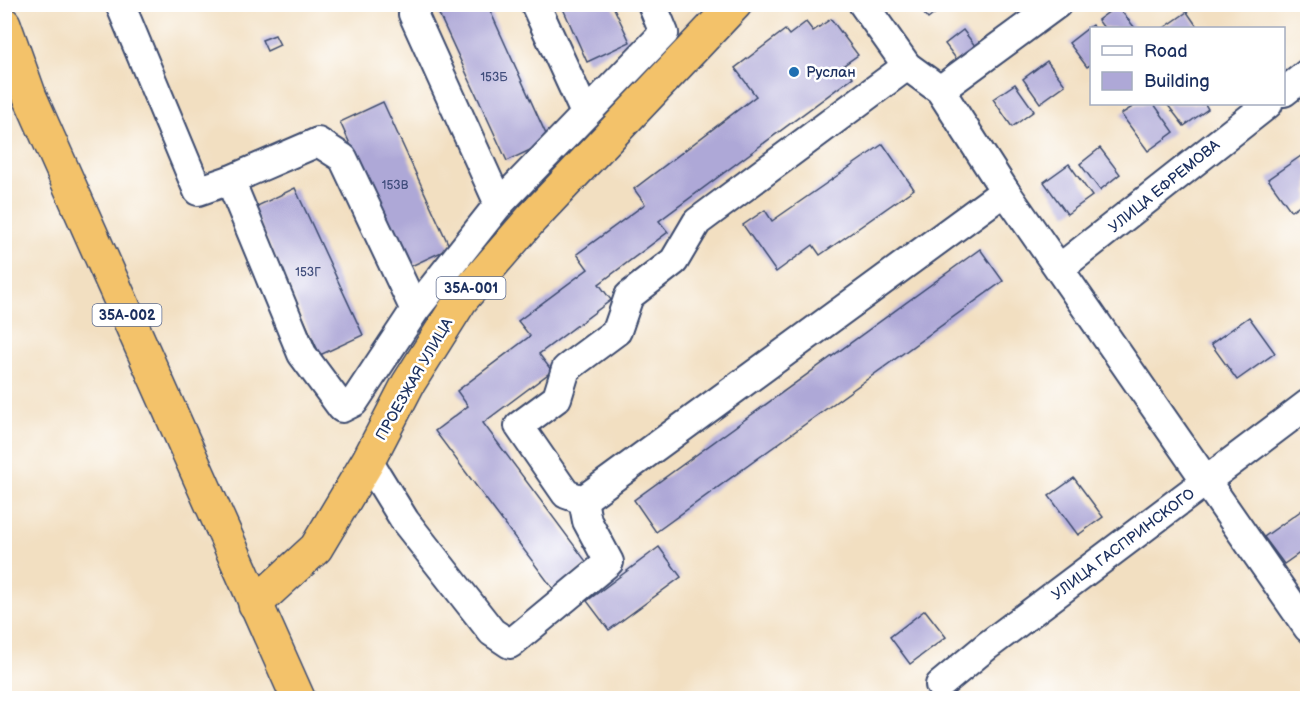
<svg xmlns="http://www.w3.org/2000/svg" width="1312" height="703" font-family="'Balsamiq Sans',sans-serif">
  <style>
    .building { fill: #aea8d7 }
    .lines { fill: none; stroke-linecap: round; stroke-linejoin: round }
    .minor-casing { stroke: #3b496d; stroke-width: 32 }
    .highway-casing { stroke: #3b496d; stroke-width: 36 }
    .minor { stroke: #fff; stroke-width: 28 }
    .highway { stroke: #f3c26a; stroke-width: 33 }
    .poi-dot { fill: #1f6fb2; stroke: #fff; stroke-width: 2 }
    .labels { text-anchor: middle; stroke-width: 5; stroke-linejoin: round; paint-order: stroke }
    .number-label { font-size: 12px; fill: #404d7c }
    .shield { fill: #fff; stroke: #5f6d8e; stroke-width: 1.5 }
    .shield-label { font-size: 14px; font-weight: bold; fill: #1b2f5e }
    .poi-label { font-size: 15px; fill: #1b2f5e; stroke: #fff; text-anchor: start }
    .street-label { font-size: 15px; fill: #1b2f5e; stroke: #fff }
  </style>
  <rect width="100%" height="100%" fill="#fff"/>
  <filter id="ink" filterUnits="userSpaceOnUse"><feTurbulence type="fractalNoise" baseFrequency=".0167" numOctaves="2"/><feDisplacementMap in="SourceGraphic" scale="12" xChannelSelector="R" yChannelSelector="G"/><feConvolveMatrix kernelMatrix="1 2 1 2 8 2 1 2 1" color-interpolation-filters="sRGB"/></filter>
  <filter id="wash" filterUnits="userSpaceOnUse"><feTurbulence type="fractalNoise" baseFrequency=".008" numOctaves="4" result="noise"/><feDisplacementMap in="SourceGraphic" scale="24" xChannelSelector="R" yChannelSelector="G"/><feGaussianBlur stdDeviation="1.35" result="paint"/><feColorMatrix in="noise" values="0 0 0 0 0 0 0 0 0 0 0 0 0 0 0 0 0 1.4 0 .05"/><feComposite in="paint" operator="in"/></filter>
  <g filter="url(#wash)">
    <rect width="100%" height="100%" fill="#f2dfc1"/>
    <g id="blocks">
      <g class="building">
        <path d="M460,4h27l62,137 -42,20 -68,-147z"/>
        <path d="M561,4h51l18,38 -43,20z"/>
        <path d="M916,4h31l-19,15z"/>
        <path d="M1117,6l18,22h-31l-6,-8z"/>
        <path d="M1187,12l11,16h-34z"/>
        <path d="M831,19l27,36 -14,10 9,12 -194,144 9,11 -69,52 12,16 -72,54 13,17 -69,52 105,141 -34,26 -119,-159 33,-25 -11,-15 73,-55 -12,-15 70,-52 -11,-15 68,-50 -11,-15 122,-93 -21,-28 50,-38 4,5 17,-13 7,9z"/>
        <path d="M1092,25l3,3h-3v36l-5,3 -18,-24z"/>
        <path d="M963,30l16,21 -19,13 -15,-20z"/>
        <path d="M275,35l5,10 -13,6 -5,-11z"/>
        <path d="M1047,61l18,24 -25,18 -17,-24z"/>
        <path d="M1015,84l19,27 -22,16 -19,-28z"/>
        <path d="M383,102l67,146 -43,20 -67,-146z"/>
        <path d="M1137,104h17l20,28 -26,19 -27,-37z"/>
        <path d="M1167,104h38l3,5 -24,17z"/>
        <path d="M883,144l31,45 -94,66 -7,-10 -37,27 -33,-47 22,-15 7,11z"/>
        <path d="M1100,148l20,26 -20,16 -20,-26z"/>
        <path d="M1301,156l7,10v33l-17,12 -23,-32z"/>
        <path d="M1069,164l23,32 -25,18 -23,-32z"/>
        <path d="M295,188l68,147 -43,20 -67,-147z"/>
        <path d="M980,249l23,32 -347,251 -22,-32z"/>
        <path d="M1249,317l26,36 -38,27 -26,-36z"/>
        <path d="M1074,478l29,39 -25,18 -29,-39z"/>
        <path d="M1305,508l3,4v35l-24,17 -20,-27z"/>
        <path d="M659,547l22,30 -72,53 -22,-29z"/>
        <path d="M925,610l21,27 -36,27 -20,-27z"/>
      </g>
    </g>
  </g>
  <g filter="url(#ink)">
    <use href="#blocks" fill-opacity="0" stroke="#3b496d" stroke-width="1.5"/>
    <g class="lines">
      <defs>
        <g id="minor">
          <path d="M120,4l78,187 32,-11"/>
          <path d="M418,4l-5,10 86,190"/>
          <path d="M535,4l50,109"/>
          <path d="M863,4l44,62 33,24 65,101 303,437"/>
          <path d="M907,66l-210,156 -23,39 -45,35 -12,35 -51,38 -9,29 -38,28 47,68 17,6 422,-309"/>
          <path d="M940,90l117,-86"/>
          <path d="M1284,92l24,-19"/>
          <path d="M1060,268l208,-164"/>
          <path d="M415,310l-72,-152 -25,-16 -88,38 72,174 40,54 12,-6 61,-92 84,-106 165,-171 -12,-29"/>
          <path d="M368,461l37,60 87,111 18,12 99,-82 -22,-41 -4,-21"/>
          <path d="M940,685l47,-39 321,-242"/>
        </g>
        <g id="highway">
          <path d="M4,24l26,73 268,601"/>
          <path d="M255,604l61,-56 52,-87 40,-77 53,-84 71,-82 203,-214"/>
        </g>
      </defs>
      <use href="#minor" class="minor-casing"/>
      <use href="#highway" class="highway-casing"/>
      <use href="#minor" class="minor"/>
      <use href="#highway" class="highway"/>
    </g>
  </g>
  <circle class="poi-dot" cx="794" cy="72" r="6"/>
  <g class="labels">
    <g class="number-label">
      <text x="494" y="81">153Б</text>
      <text x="395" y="189">153В</text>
      <text x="308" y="276">153Г</text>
    </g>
    <g class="shield">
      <rect x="436.5" y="277" width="69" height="22" rx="4.5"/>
      <rect x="92.5" y="304" width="69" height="22" rx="4.5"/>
    </g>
    <g class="shield-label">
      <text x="471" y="293">35А-001</text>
      <text x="127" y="320">35А-002</text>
    </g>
    <g class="poi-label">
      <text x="806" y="77">Руслан</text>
    </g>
    <g class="street-label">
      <text transform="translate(1164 186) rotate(-39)" y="5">УЛИЦА ЕФРЕМОВА</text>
      <text transform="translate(414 379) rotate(-60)" y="5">ПРОЕЗЖАЯ УЛИЦА</text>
      <text transform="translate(1123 544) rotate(-37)" y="5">УЛИЦА ГАСПРИНСКОГО</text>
    </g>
  </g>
  <rect width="1312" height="703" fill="none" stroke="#fff" stroke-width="24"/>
  <rect x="1090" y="27" width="195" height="78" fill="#ffffff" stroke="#a4acbf" stroke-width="1.5"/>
  <rect x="1102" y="46" width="30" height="9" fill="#ffffff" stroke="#a4acbf" stroke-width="1.5"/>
  <text x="1144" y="57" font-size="18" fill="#1b2f5e">Road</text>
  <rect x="1102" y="72" width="30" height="18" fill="#aea8d7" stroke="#a4acbf" stroke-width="1.5"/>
  <text x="1144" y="87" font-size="18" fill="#1b2f5e">Building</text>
</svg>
